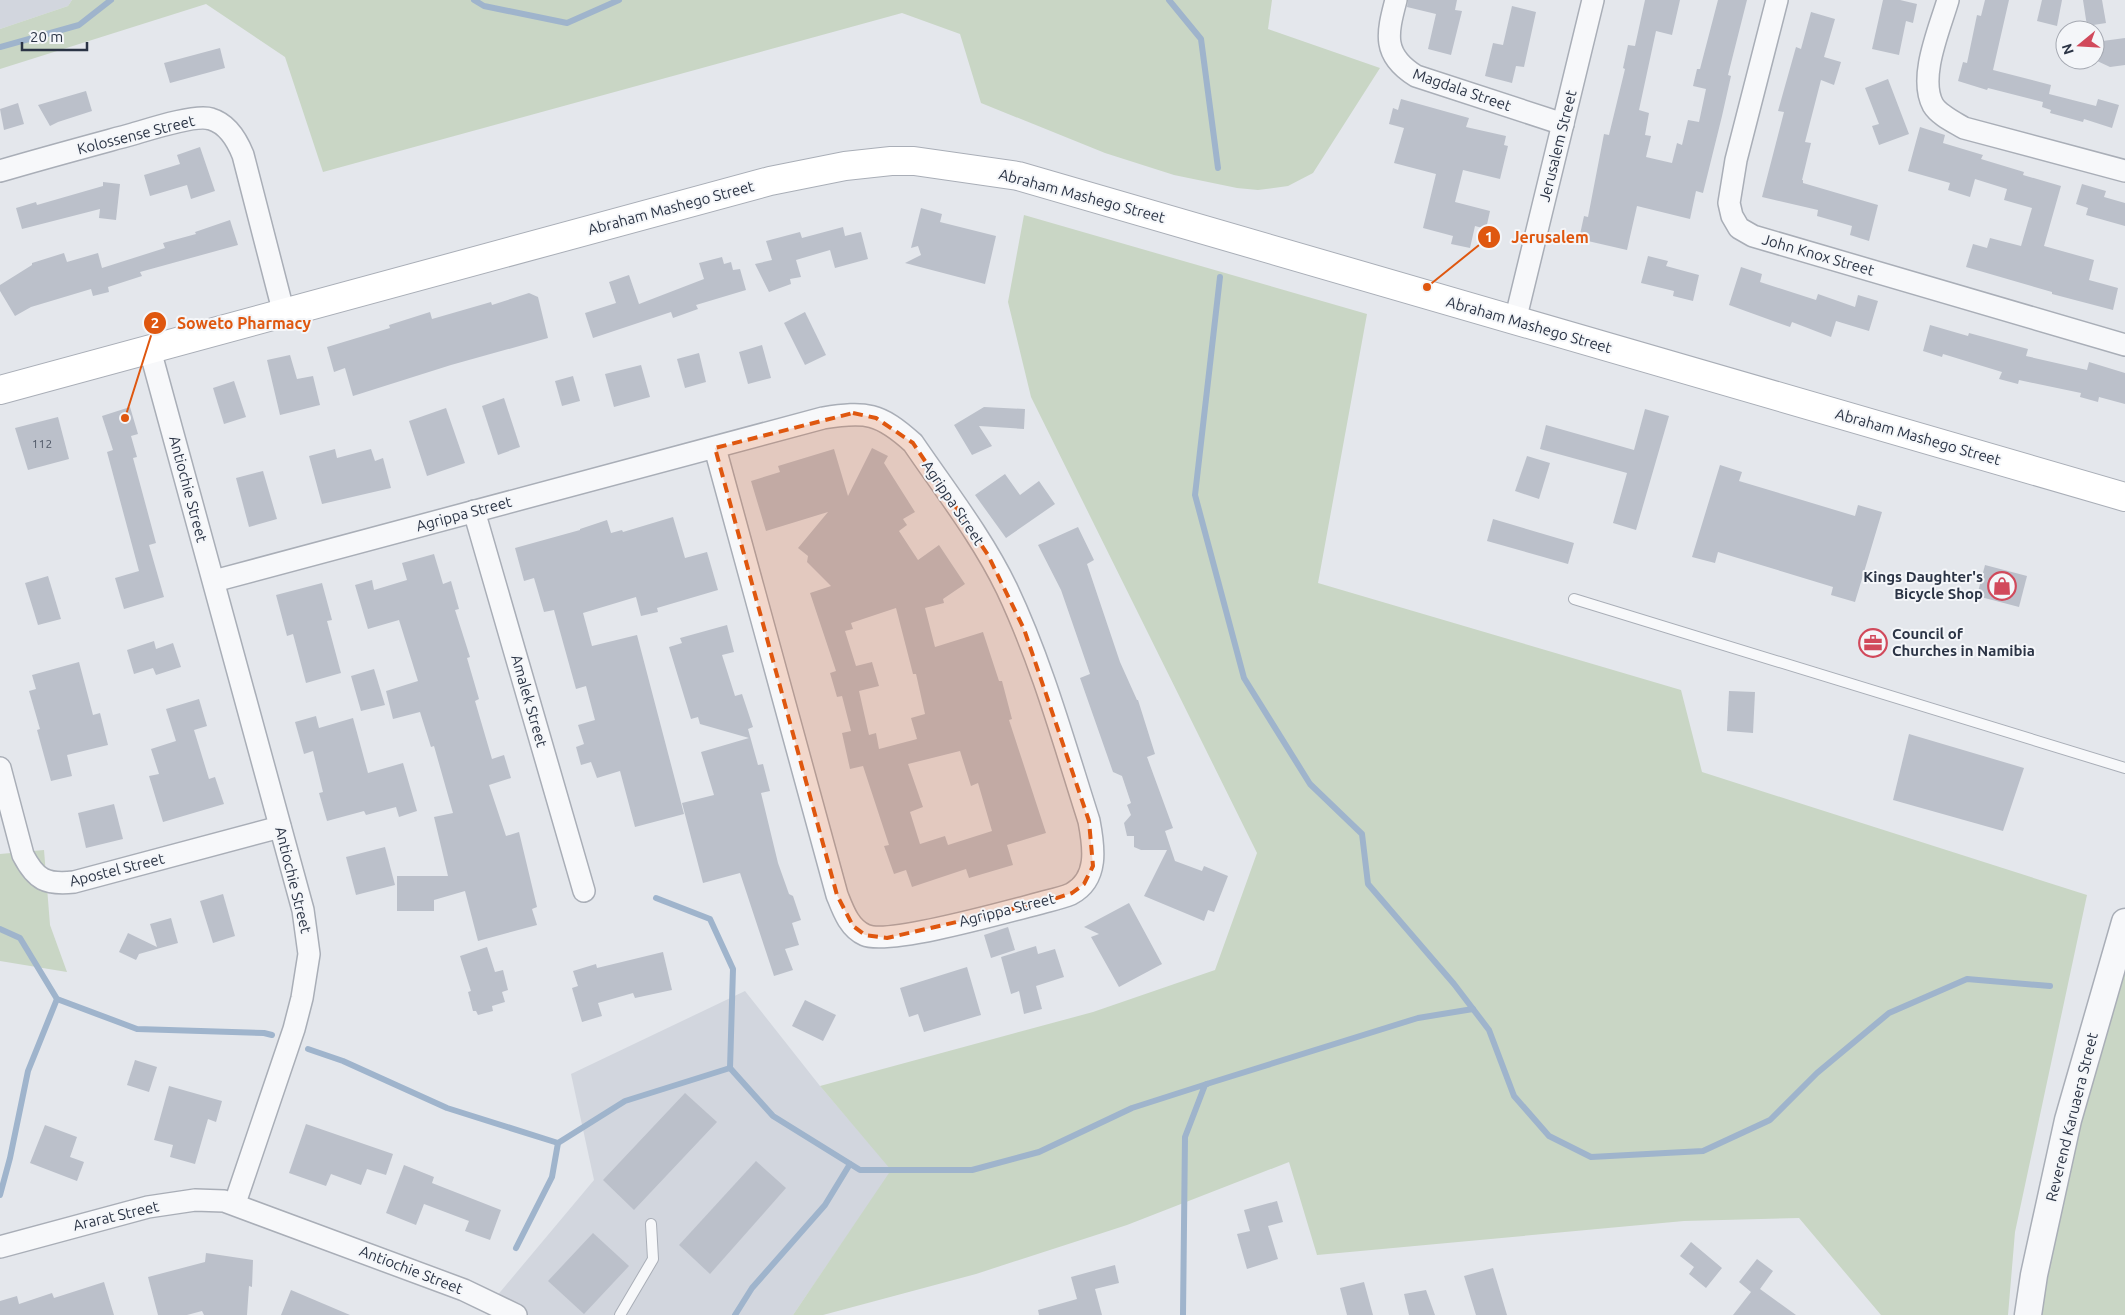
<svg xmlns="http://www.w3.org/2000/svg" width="2125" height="1315" font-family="Ubuntu,sans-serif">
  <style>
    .built { fill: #d2d6de }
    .green { fill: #c9d6c5 }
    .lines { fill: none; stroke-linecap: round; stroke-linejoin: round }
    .stream { stroke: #9fb4cc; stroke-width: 6 }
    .building { fill: #bbc0ca; fill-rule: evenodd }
    .service-casing { stroke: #a9aeb7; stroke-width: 12 }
    .minor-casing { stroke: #a9aeb7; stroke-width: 24 }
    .tertiary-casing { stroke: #a9aeb7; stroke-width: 29 }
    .secondary-casing { stroke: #a9aeb7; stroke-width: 30 }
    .service { stroke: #f7f8fa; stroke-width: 10 }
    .minor { stroke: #f7f8fa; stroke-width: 21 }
    .tertiary { stroke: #f7f8fa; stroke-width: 26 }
    .secondary { stroke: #fff; stroke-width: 28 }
    .marked { fill: #df570f; fill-opacity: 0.2; stroke: #df570f; stroke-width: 4; stroke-dasharray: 10 6; stroke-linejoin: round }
    .labels { text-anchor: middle; stroke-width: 4; stroke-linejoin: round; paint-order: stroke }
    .number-label { font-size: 12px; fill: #4f5766 }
    .street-label { font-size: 15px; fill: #2b3445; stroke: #f4f6f9 }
    .poi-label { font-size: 15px; font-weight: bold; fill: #2b3445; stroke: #f4f6f9; text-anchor: end }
    .leader { fill: none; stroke: #df570f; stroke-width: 2 }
    .callout-dot { fill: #df570f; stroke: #f4f6f9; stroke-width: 2 }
    .mark-label { font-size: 15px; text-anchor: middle; font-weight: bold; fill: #fff }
    .callout-label { font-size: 16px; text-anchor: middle; font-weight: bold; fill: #df570f; stroke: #f4f6f9; stroke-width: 4; stroke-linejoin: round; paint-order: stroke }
  </style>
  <rect width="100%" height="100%" fill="#e4e7ec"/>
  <g class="built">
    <path d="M0,0h72l-4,6 -68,23z"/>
    <path d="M745,991l75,95 72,84 -99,145h-284l-18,-12 103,-123 -23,-106z"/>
  </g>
  <g class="green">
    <path d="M72,0h1200l-4,29 112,39 -67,105 -25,13 -30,4 -21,-2 -63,-13 -69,-22 -124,-50 -21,-69 -58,-21 -579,159 -38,-115 -79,-53 -206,65v-40l68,-23z"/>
    <path d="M1024,215l343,99 -49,269 363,107 21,82 385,123 -72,337 -7,83h-127l-82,-97 -115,3 -367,34 -28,-93 -162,63 -151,49 -153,41h-30l98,-145 -71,-84 273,-74 122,-42 42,-117 -226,-456 -23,-95z"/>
    <path d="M44,850l6,75 17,47 -67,-11v-107z"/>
    <path d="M2125,922v393h-97z"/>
  </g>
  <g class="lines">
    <g class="stream">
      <path d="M474,0l10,6 83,17 52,-23"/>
      <path d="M1169,0l32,39 17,129"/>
      <path d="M0,47l79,-22 32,-25"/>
      <path d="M1220,277l-25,218 49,183 66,106 52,50 6,50 86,100 35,46 25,66 35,40 42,21 112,-6 67,-31 47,-47 72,-60 78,-34 83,7"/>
      <path d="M656,898l54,21 23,50 -3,99 43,48 87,54h112l67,-18 93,-44 81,-26 205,-64 55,-9"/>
      <path d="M0,929l20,9 37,61 80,30 127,4 8,2"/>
      <path d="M308,1049l35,12 104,47 111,35"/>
      <path d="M0,1195l10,-37 18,-87 29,-72"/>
      <path d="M516,1248l36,-71 6,-34 67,-42 105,-33"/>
      <path d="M735,1315l17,-27 73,-83 25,-41"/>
      <path d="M1183,1315l2,-178 20,-52 2,-1"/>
    </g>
  </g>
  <g class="building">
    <path d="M1408,0h49l-2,10 7,1 -11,44 -23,-6 8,-35 -29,-7z"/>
    <path d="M1645,0h35l-8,35 -16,-4 -17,79 10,3 -4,22 6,1 -5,21 26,6 5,-20 5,2 6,-25 11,2 7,-33 -13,-3 4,-17h3l18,-69h29l-19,75 3,1 -9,40 -19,77 -7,-2 -6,28 -53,-13 -10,44 -48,-11 5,-23 4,1 16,-83 5,1 16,-66 -2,-1 5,-23 7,1z"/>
    <path d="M1883,0h17l17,4 -4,19 -7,-2 -7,34 -27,-6z"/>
    <path d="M1985,0h24l-16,70 58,15 -2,9 47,12 2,-7 21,6 -7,23 -28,-9 -1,3 -33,-9 1,-3 -9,-3 1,-5 -55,-14 -1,2 -29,-9 5,-19 4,1 10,-48 4,1z"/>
    <path d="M2042,0h20l-5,26 -20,-5z"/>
    <path d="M2083,0h19l4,23 -19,3z"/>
    <path d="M1512,6l24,6 -12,55 -8,-1 -4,17 -27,-7 8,-33 10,2z"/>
    <path d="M1811,12l24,7 -11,38 17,5 -7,23 -13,-5 -16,62 6,1 -9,37h1v3l75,22 -9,36 -19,-6 2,-9 -35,-10 1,-6 -56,-13 22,-85 -6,-1 18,-64 5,2z"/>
    <path d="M2125,38v27l-15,2 -15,-7v-18z"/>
    <path d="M220,48l5,20 -55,15 -6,-20z"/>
    <path d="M1888,79l21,55 -30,11 -7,-19 7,-2 -14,-36z"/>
    <path d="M86,91l6,20 -34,11 -8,4 -12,-21z"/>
    <path d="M1401,99l68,19 -3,9 40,9 -2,9 4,1 -8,33 -37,-9 -8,32 35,9 -4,18 -11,-3 -5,22 -19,-4 2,-8 -30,-8 13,-54 -42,-11 10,-35 -15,-4 4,-16 5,2z"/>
    <path d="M18,103l6,21 -20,6 -4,-21z"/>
    <path d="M1920,127l25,8 -2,8 40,12 -2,4 43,13 -1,3 38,11 -17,60 50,14 -5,20 29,8 -5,22 -61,-16v-2l-86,-25 7,-23 14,4 3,-10 31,8 11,-38 -28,-8 3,-11 -32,-10 -5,18 -22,-7 2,-7 -42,-12z"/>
    <path d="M200,147l15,44 -24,8 -4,-14 -37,11 -6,-21 36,-11 -3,-9z"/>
    <path d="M103,182l17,2 -4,36 -17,-2 1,-9 -78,20 -6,-21 20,-6 1,3 66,-19z"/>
    <path d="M2082,184l24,7 -2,6 21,6v23l-39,-11 2,-7 -12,-4z"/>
    <path d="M921,208l21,6 -2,8 56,14 -11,48 -80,-21 16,-8 -3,-9 -7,2z"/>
    <path d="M230,220l8,25 -98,27 2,4 -34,11 1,5 -16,4 -2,-7 -60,18 -16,9 -15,-25v-6l32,-20v-2l32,-10 3,9 31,-9 4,15 63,-20 -2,-5 33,-9 -1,-2z"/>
    <path d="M843,227l2,9 16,-4 7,27 -33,9 -5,-18 -34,10 5,17 -11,2 1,5 -22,8 -14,-28 17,-4 -6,-19 34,-9 2,6z"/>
    <path d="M1648,256l20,5 -2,5 33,9 -6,26 -20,-5 1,-5 -33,-8z"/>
    <path d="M722,257l2,7 7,-2 2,8 7,-1 6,21 -50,15 2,4 -25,9 -2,-6 -78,26 -8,-25 31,-10 -7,-21 20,-7 10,29 65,-25 -5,-16z"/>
    <path d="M1741,267l21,7 -2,8 56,18 2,-6 37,13 3,-12 20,6 -9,30 -33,-10 -5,16 -39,-15 -2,5 -61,-22z"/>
    <path d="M529,293l9,4 10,41 -97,27 -98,31 -8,-28 -11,4 -7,-25 63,-19 -1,-3 41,-13 2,7 59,-17 1,3z"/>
    <path d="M805,312l21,43 -21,10 -21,-42z"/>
    <path d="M1930,325l38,11 1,-3 59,16 -2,7 61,14 2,-8 36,11v31l-26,-7 -1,5 -18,-5 1,-4 -62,-13 -1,4 -19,-5 3,-7 -59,-18 -1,3 -19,-6z"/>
    <path d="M762,345l9,33 -23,6 -9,-32z"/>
    <path d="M699,353l7,29 -21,6 -8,-29z"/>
    <path d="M290,355l7,24 16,-3 7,29 -40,10 -13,-55z"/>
    <path d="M641,365l9,32 -36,10 -9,-33z"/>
    <path d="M573,376l7,25 -18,5 -7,-25z"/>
    <path d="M234,381l12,36 -22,7 -11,-36z"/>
    <path d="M504,398l16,49 -22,8 -16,-49z"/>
    <path d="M130,407l8,27 -7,2 6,21 -4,1 23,85 -7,2 15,52 -40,12 -9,-31 24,-7 -32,-119 6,-2 -11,-34z"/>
    <path d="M984,407l41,2 -1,20 -45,-3 13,20 -20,9 -18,-30z"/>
    <path d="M446,408l19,55 -38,13 -18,-55z"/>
    <path d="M1645,409l24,7 -33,114 -23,-7 14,-50 -87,-24 6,-24 88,25z"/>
    <path d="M58,417l11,42 -41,11 -13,-42z"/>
    <path d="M872,448l16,8 -4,7 31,49 -12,7 4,6 -8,6 19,29 21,-15 26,39 -22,15 1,4 -19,5 10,39 48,-15 16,49h3l10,38 -3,1 37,113 -39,12 6,20 -44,13 -3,-9 -54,18 -6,-17 -12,4 -10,-28 5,-1 -26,-79 -13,3 -8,-36 9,-2 -9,-35 -5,1 -7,-24 6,-2 -26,-78 21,-7 -24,-24 1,-6 -10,-8 30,-36 -62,19 -15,-50 29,-9 -2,-6 56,-17 14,47zM896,608l17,66h3l9,40 -14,4 6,21 -38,10 -3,-16 -7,2 -10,-44 20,-5 -7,-24 -16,4 -11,-35 8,-2 -2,-6zM960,751l11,35 7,-3 14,48 -44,14 -3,-9 -25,8 -10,-32 13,-5 -15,-43z"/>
    <path d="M335,449l2,9 34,-9 4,12 8,-3 8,30 -69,16 -13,-48z"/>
    <path d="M1527,456l23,7 -11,36 -24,-8z"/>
    <path d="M1720,465l22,7 -3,9 116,35 3,-11 24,7 -27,90 -24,-7 2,-8 -115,-35 -3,11 -23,-6z"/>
    <path d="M263,471l14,48 -28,8 -13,-49z"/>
    <path d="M1005,474l15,21 19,-14 16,23 -49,34 -31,-43z"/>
    <path d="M673,517l12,41 22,-6 11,38 -61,18 1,4 -17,4 -5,-19 -53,16 9,33 45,-11 47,179 -49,13 -15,-56 -23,7 -6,-16 -10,3 -5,-18 8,-3 -6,-19 17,-5 -9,-34 -10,3 -22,-79 -10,2 -10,-34 -10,3 -9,-33 65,-18v-1l27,-9 4,13 11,-3 1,2z"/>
    <path d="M1493,519l81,24 -6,21 -81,-23z"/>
    <path d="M1078,527l16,33 -7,4 33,98 17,38h1l17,54 -8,3 26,71 -8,3 10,30 27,10 2,-5 24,10 -14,36 -6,-2 -4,11 -60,-25 23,-46h-26l-7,-3v-11h-7l-3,-13 7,-8 -4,-10 4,-2 -9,-27 -9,-4 -33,-94 10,-4 -29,-84 -23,-45z"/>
    <path d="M434,554l9,30 8,-3 8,28 -4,1 15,47 -3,1 12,41 -4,2 17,58 12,-4 7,23 -22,7 17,51 13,-4 18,75 -5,2 5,16 -59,16 -13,-50 -31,9v11h-37v-35h51l-14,-59 19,-4 -19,-67 -3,1 -11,-35 -27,7 -7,-28 32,-10 -19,-61 -31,9 -13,-44 17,-5 2,10 33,-10 -5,-17z"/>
    <path d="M1985,565l42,11 -8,31 -42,-11z"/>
    <path d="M48,576l13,43 -23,6 -13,-42z"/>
    <path d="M322,583l10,37 -5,1 14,52 -35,10 -13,-49 -6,2 -11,-41z"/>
    <path d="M727,625l7,27 -12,3 13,41 7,-2 11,33 -5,2 10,36 5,-1 7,27 -9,2 17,70 11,31 4,2 8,24 -9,3 7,22 -14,4 8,21 -19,6 -34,-103 -37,10 -21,-80 32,-8 -13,-43 48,-14 -49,-14 -2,-7 -7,2 -22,-72 13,-4 -2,-5z"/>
    <path d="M154,641l2,8 17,-6 8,24 -25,8 -3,-7 -19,6 -7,-24z"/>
    <path d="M79,662l14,53 7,-2 8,32 -41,10 5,21 -21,5 -14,-51 3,-1 -11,-38 7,-2 -4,-14z"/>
    <path d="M374,669l11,36 -24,6 -10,-35z"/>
    <path d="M1729,691l26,1 -2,41 -26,-2z"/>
    <path d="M199,699l8,27 -13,4 15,49 6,-2 9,27 -61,18 -14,-46 10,-2 -8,-25 25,-8 -10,-32z"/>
    <path d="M316,716l3,12 34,-10 15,55 35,-10 14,48 -18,6 -3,-10 -30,8 -2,-4 -37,10 -8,-28 4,-1 -10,-41 -9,3 -9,-32z"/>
    <path d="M1909,734l115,34 -21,63 -110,-31z"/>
    <path d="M114,804l9,35 -37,9 -8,-35z"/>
    <path d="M385,847l10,38 -39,10 -10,-38z"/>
    <path d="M223,894l12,42 -22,7 -13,-42z"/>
    <path d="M1129,903l33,61 -43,23 -28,-50 8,-3 -15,-7z"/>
    <path d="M171,918l7,25 -39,11 -3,6 -17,-8 9,-19 29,14 -7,-23z"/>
    <path d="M1008,927l7,23 -24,8 -7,-23z"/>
    <path d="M1036,946l2,8 17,-5 9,28 -28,9 6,23 -18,5 -5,-23 -8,3 -10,-37z"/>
    <path d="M487,947l8,25 8,-2 5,20 -6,2 3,10 -13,4 1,5 -15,4 -2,-4h-3l-5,-19 3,-1 -11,-35z"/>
    <path d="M663,952l9,38 -37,8 -2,-5 -35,10 4,13 -20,6 -10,-34 6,-2 -5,-15 23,-7 1,4z"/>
    <path d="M967,967l14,48 -57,17 -6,-18 -9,3 -9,-29z"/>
    <path d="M805,1000l31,15 -13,26 -31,-15z"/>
    <path d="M135,1060l22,7 -8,25 -22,-7z"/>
    <path d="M169,1086l53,15 -6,21 -8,-3 -13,45 -25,-7 3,-12 -19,-5z"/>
    <path d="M685,1093l32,29 -83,88 -31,-30z"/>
    <path d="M306,1124l87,30 -7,21 -19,-6 -6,16 -30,-11 -5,12 -37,-13z"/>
    <path d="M45,1125l32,12 -7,20 14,5 -7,19 -47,-18z"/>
    <path d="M756,1161l30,27 -76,86 -31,-29z"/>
    <path d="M404,1165l30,12 -2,6 69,27 -11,30 -25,-9 4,-10 -45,-17 -8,21 -30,-12z"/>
    <path d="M1277,1201l6,21 -15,4 10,33 -31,10 -10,-35 13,-3 -6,-21z"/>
    <path d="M593,1233l36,33 -45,48 -36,-33z"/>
    <path d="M1691,1242l31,26 -16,20 -17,-14 5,-7 -14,-11z"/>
    <path d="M206,1253l47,7 -1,27 -3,-1 -2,29h-43l-2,-4 -15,4h-29l-10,-38 57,-15z"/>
    <path d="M1757,1259l16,12 -13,18 36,26h-63l18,-23 -12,-10z"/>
    <path d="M1115,1265l4,18 -24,6 7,26h-63l-1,-5 39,-11 -6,-22z"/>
    <path d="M1493,1268l14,47h-31l-12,-39z"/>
    <path d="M104,1282l10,33h-114v-14l17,-5 2,8 33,-11 2,5z"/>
    <path d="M1364,1282l9,33h-26l-7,-27z"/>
    <path d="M291,1290l59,25h-69z"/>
    <path d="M1426,1290l9,25h-26l-5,-21z"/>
  </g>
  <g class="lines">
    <defs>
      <g id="service">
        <path d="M1574,599l551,169"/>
        <path d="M620,1315l33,-56 -2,-35"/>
      </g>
      <g id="minor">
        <path d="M1396,0c-9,34 -14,55 20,76l147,48"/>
        <path d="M1777,0l-41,160 -7,43 3,13 7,12 14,8 372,109"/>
        <path d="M1948,0c-8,28 -30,77 -15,105 6,10 21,17 31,23l161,43"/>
        <path d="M0,171c44,-13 89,-25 133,-37 17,-5 63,-20 78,-15 17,5 26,21 32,36l41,159"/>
        <path d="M1515,321l78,-321"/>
        <path d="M150,350l153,560 6,44 -7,44 -8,31 -59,174"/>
        <path d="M474,511l110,380"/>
        <path d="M214,581l609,-163c43,-7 57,-5 90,25 32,47 69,94 94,146 35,74 57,154 82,232 5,26 10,58 -18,73 -7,3 -15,5 -23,7 -32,8 -159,45 -183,34 -16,-7 -22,-25 -28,-40l-122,-447"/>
        <path d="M0,768l23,87c13,25 23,30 51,27l206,-55"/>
        <path d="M0,1247l148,-40 47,-7 29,1 240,89 52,25"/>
      </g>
      <path id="tertiary" d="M2028,1315l6,-40 34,-155 57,-198"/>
      <path id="secondary" d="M0,390l770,-209 75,-15 46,-5h23l104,15 1107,321"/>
    </defs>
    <use href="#service" class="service-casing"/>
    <use href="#minor" class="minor-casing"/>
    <use href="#tertiary" class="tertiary-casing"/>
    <use href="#secondary" class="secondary-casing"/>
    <use href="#service" class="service"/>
    <use href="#minor" class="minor"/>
    <use href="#tertiary" class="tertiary"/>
    <use href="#secondary" class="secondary"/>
  </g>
  <path class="marked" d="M853,413l23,5 37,25 75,112 36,74 65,192 4,45 -9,18 -12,9 -24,8 -161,37 -22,-3 -12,-9 -16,-31 -122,-447z"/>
  <defs>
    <symbol id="shop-ring" viewBox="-11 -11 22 22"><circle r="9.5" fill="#f4f6f9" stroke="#d1495b" stroke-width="1.5"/><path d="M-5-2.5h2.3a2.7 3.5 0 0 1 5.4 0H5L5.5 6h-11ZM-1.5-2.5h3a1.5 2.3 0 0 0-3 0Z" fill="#d1495b"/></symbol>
    <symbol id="office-ring" viewBox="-11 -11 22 22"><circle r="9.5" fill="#f4f6f9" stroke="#d1495b" stroke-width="1.5"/><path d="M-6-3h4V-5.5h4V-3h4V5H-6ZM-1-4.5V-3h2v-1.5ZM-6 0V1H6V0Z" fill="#d1495b"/></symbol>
  </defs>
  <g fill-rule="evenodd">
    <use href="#shop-ring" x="1986" y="570" width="32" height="32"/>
    <use href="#office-ring" x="1857" y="627" width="32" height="32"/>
  </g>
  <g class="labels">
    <g class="number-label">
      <text x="42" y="448">112</text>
    </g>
    <g class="street-label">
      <text transform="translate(1462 90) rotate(19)" y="5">Magdala Street</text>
      <text transform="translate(136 135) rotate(-14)" y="5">Kolossense Street</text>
      <text transform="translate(1558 146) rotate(-76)" y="5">Jerusalem Street</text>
      <text transform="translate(1082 196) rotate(15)" y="5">Abraham Mashego Street</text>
      <text transform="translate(671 208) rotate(-15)" y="5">Abraham Mashego Street</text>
      <text transform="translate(1818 255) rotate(16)" y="5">John Knox Street</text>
      <text transform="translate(1529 325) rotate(16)" y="5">Abraham Mashego Street</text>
      <text transform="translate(1918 437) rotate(16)" y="5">Abraham Mashego Street</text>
      <text transform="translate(188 489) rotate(75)" y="5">Antiochie Street</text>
      <text transform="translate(953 503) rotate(56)" y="5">Agrippa Street</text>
      <text transform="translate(464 514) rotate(-15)" y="5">Agrippa Street</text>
      <text transform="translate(529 701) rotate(74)" y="5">Amalek Street</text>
      <text transform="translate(117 870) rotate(-14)" y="5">Apostel Street</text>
      <text transform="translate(293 880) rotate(76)" y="5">Antiochie Street</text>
      <text transform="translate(1007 910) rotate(-14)" y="5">Agrippa Street</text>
      <text transform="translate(2072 1117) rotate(-76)" y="5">Reverend Karuaera Street</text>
      <text transform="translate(116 1216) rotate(-13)" y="5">Ararat Street</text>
      <text transform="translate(411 1270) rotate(21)" y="5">Antiochie Street</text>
    </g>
    <g class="poi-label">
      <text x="1983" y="582">Kings Daughter's<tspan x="1983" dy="17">Bicycle Shop</tspan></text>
      <text x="1892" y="639" text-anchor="start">Council of<tspan x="1892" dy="17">Churches in Namibia</tspan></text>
    </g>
  </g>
  <path class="leader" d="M1427 287L1489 237M125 418L155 323"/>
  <g class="callout-dot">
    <circle cx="1427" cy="287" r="5"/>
    <circle cx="125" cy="418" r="5"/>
    <circle cx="1489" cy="237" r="12"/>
    <circle cx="155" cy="323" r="12"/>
  </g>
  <g class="mark-label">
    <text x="1489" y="242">1</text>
    <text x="155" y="328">2</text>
  </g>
  <g class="callout-label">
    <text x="1550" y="243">Jerusalem</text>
    <text x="244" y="329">Soweto Pharmacy</text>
  </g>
  <g transform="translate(2080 45) rotate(252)"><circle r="24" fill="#f4f6f9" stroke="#a4a8b1"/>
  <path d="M0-4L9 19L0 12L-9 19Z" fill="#d1495b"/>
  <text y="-8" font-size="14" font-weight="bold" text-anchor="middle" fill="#2b3445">N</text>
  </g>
  <path d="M22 42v8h65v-8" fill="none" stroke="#2b3445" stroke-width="2.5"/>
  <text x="30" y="42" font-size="15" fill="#2b3445" stroke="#f4f6f9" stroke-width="4" paint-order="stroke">20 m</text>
</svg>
